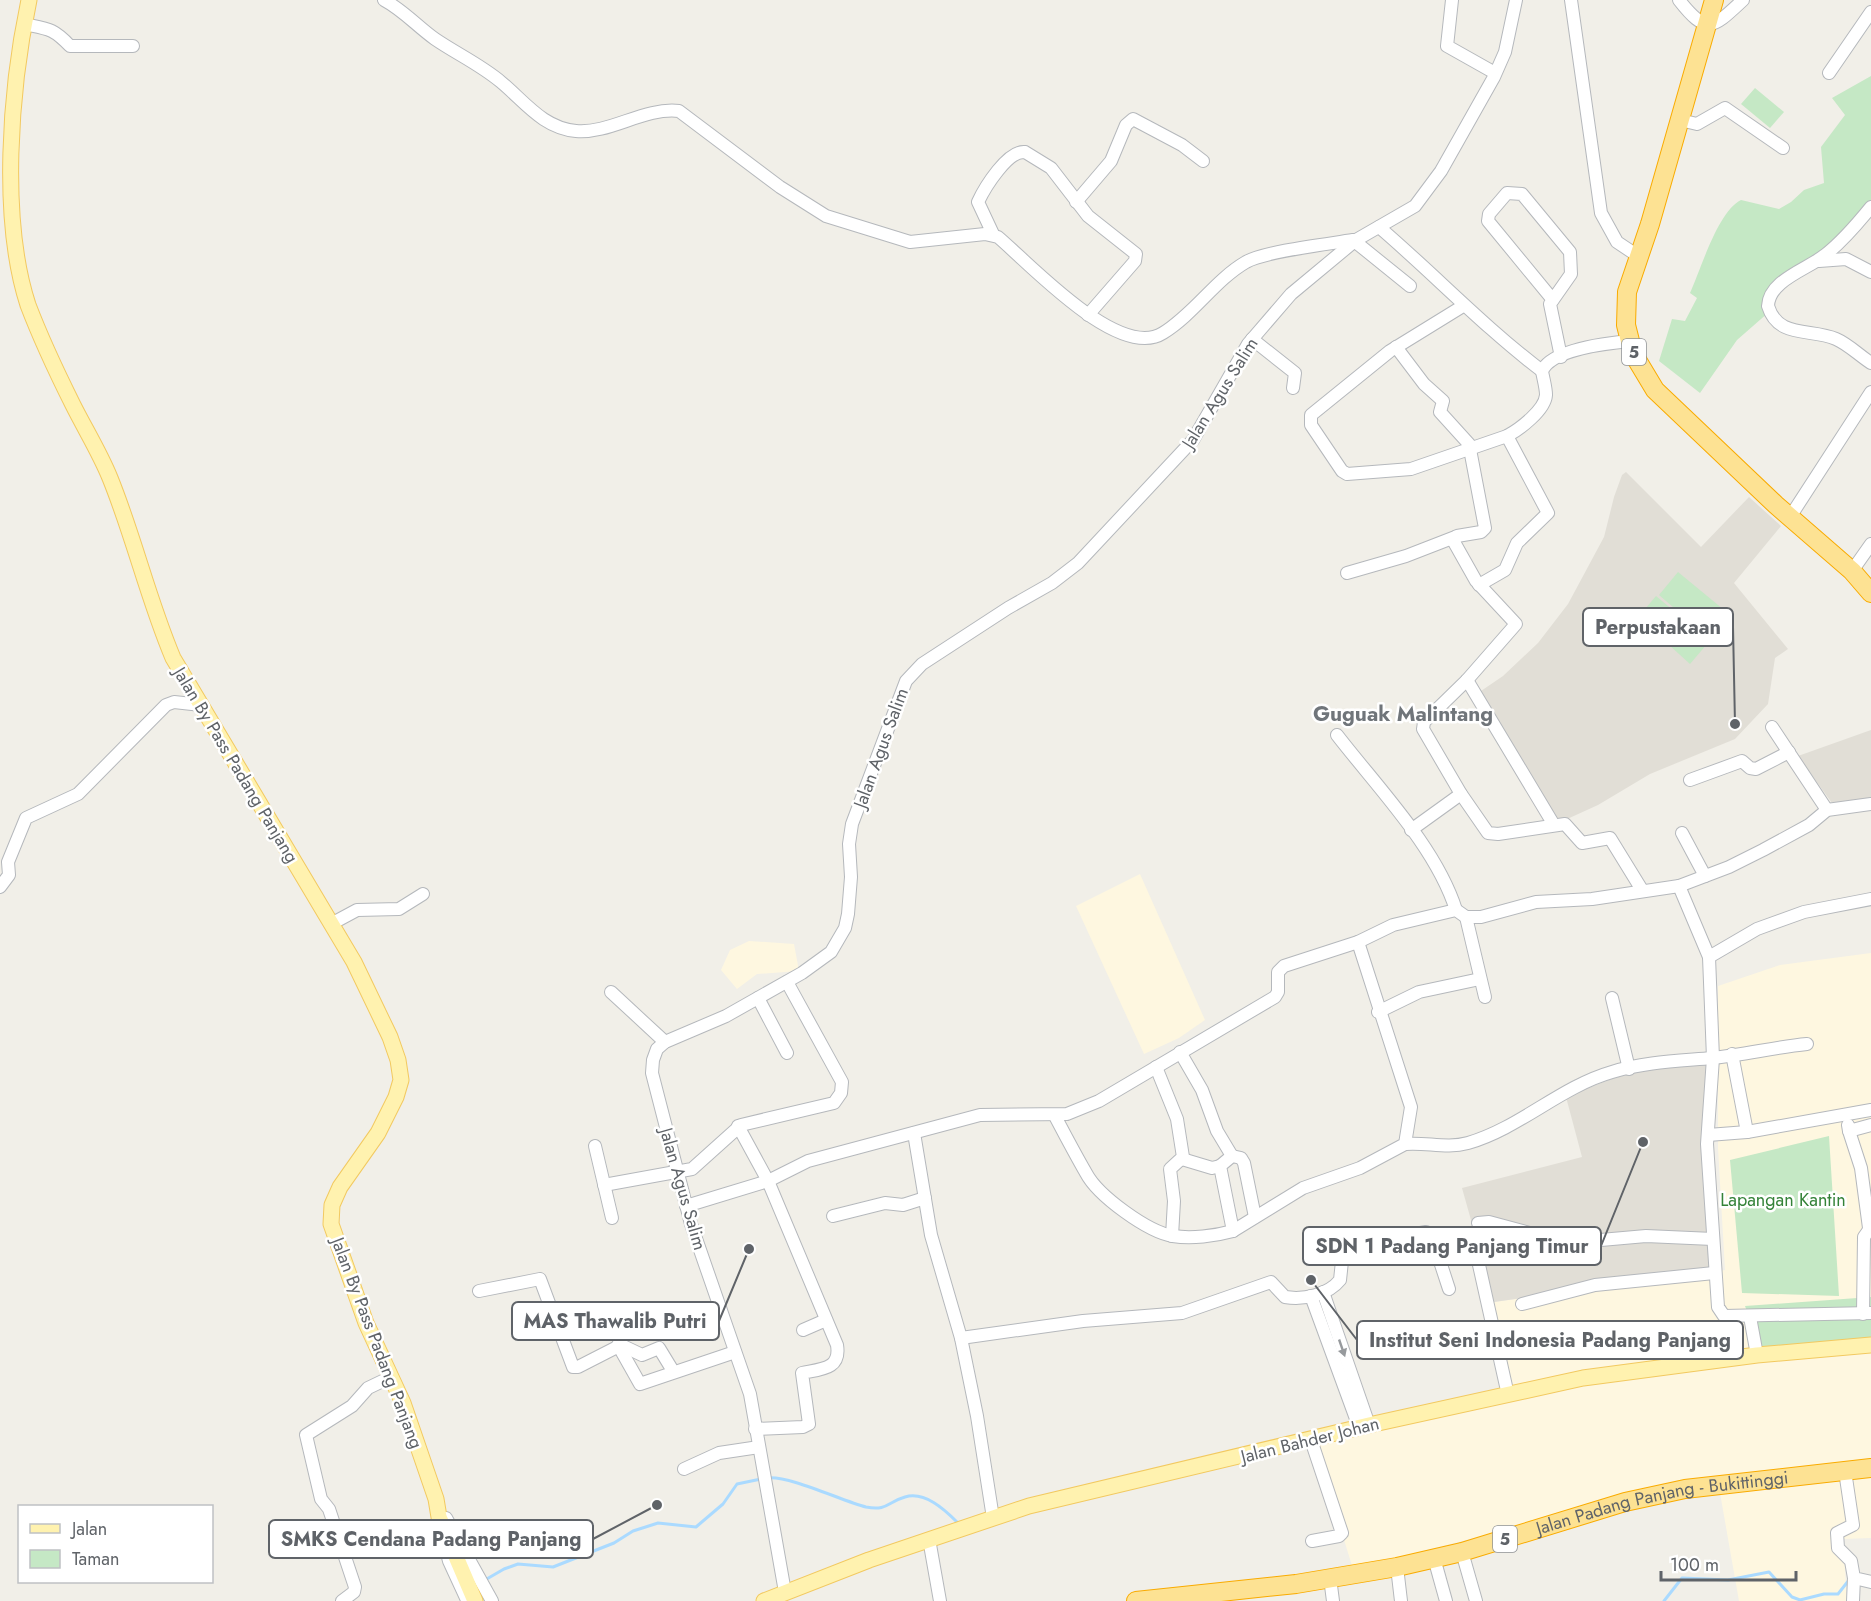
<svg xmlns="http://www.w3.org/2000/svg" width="1871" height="1601" font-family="Jost,sans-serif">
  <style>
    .commercial { fill: #fef7e0 }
    .education { fill: #e1ded6 }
    .green { fill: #c5e8c5 }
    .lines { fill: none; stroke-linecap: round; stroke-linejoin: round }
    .stream { stroke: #aadaff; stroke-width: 3 }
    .minor-casing { stroke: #b5b8bc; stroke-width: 14 }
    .major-casing { stroke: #f2c960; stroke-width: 17 }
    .highway-casing { stroke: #f9ab00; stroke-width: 20 }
    .minor { stroke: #fff; stroke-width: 12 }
    .major { stroke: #fff2af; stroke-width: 15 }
    .highway { stroke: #fde293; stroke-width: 18 }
    .oneway { fill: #979a9d }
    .labels { text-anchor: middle; stroke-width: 5; stroke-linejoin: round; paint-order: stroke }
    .shield { fill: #fff; stroke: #8f9295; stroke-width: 1.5 }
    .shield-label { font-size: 16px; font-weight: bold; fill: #5f6368 }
    .street-label { font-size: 18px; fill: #5f6368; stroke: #fff }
    .park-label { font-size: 18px; fill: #348238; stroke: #fff }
    .quarter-label { font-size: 21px; font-weight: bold; fill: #70757a; stroke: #fff }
    .leader { fill: none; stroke: #5f6368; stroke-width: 2 }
    .callout-dot { fill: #5f6368; stroke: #fff; stroke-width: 2 }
    .callout { fill: #fff; stroke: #5f6368; stroke-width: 2 }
    .callout-label { font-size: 20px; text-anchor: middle; font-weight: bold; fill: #5f6368 }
  </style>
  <rect width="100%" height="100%" fill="#f1efe8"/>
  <g class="commercial">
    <path d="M1140,874l65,146 -26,18 -35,16 -68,-148z"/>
    <path d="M749,941l45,3 5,27 -42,3 -20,15 -16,-19 9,-20z"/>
    <path d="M1871,953v585l-28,1 4,62h-108l-22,-125 -364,93 -39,-127 198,-46 -18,-94 231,-32 -7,-122v-162l62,-21z"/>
  </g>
  <g class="education">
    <path d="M1626,472l75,75 48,-50 32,29 -47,57 54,66 -13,9 -7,46 -33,35 -85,35 -52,31 -44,20 -76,-132 25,-17 35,-33 30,-39 36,-67 10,-40 8,-22z"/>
    <path d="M1871,730v68l-39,5 -34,-47z"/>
    <path d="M1682,1062h26l5,209 -219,31 -32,-114 120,-31 -16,-60 48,-19z"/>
  </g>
  <g class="green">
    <path d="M1871,76v134l-17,17 -74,56 -11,29 -32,28 -37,53 -41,-32 13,-42 13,2 12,-23 -7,-5c11,-24 28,-82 51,-93l38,9 12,-7 13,-12 20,-7 -3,-36 24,-32 -13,-17z"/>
    <path d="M1755,88l29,24 -14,16 -29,-24z"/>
    <path d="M1678,572l51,42 -20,24 -50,-43z"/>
    <path d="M1656,596l18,15 -26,31 -18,-15z"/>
    <path d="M1685,624l22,20 -17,20 -22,-20z"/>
    <path d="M1829,1136l10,160 -97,-3 -12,-133z"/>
    <path d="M1871,1297v43l-110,9 -16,-43z"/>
  </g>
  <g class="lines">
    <g class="stream">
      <path d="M767,1478c22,-3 75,23 99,29 22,4 21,-5 39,-10 20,-6 40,13 52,25"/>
      <path d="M485,1580l19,-11 14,-5 35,3 61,-24 19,-12 25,-8 38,4 27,-23 14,-20 24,-5"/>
      <path d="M1664,1601l18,-23 46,2 41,-8 23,25 8,3 24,-6h14l11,-14"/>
    </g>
    <defs>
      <g id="minor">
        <path d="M384,0c19,10 34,27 51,39 22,15 46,26 66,43 24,20 42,46 75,49 34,3 68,-24 103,-20l101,76 46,29 84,26 75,-8 13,3c32,27 121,124 165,96 31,-19 52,-53 83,-71 20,-11 83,-18 107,-22l57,46"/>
        <path d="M1452,0l-5,46 48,27"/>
        <path d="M1571,0l30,213 16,29 21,14"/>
        <path d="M1679,0c28,36 34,28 64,0"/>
        <path d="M24,24c24,5 29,4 46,22h63"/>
        <path d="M1829,73l42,-61"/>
        <path d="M1680,120l17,4 28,-16 58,40"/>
        <path d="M1076,202l35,-41 15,-36 7,-6 49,26 21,16"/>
        <path d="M1871,207c-13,16 -29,35 -46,48 -17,14 -56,25 -57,51 10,33 43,22 68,33 12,5 24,17 35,24"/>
        <path d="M1379,227c55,47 105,100 163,144"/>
        <path d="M993,234l-15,-32c7,-15 30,-52 47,-50l26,16 37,48 48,38 -1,7 -47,54"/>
        <path d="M1819,261l27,-2 25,13"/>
        <path d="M1553,300l-65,-79 1,-7 18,-21 15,1 48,58 1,22 -21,30 11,53"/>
        <path d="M1463,306l-73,45 -79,64v10l31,46 5,3 64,-5 96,-33c13,-7 38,-26 39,-41 0,-8 -3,-17 -4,-24 10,-22 66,-28 88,-30"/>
        <path d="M1252,339l43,34 -2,15"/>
        <path d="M1396,347l28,37 19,17 -3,11 29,32 16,84 -4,4 -24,4 -3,6 22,39 40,43 -49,56 -43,42 -1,7 38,65 27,39 10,1 67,-10 17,19 28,-5 32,52"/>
        <path d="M1790,517l81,-125"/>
        <path d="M1852,571l19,-27"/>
        <path d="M1347,573l59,-17 49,-19"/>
        <path d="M1479,585l26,-15 12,-27 31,-30 -41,-77"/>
        <path d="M1467,680l87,145"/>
        <path d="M1772,727l55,83"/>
        <path d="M1337,735c41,53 99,112 119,175"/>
        <path d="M1690,780l52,-19 8,7 6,1 33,-17"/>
        <path d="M1411,830l50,-36"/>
        <path d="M1682,833l23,43"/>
        <path d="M1679,886l50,-19 34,-17 46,-25 18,-15 44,-6"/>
        <path d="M0,887l9,-12 -1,-13 18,-44 52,-24 88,-89 8,-3 27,3"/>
        <path d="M1466,917l19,80"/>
        <path d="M331,924l26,-14 42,-1 24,-15"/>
        <path d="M1709,957l48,-28 47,-17 67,-13"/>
        <path d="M611,992l54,50"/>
        <path d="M758,998l29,55"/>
        <path d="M1612,998l17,71"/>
        <path d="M1378,1012l41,-20 61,-13"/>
        <path d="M1180,1052l22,38 15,41 15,25"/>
        <path d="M1732,1054l15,78"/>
        <path d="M1156,1067l21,52 6,38 -13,12 4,32 -2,35"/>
        <path d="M1055,1116c10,19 20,38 31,57 12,23 62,59 87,63 18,3 42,0 60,-5l70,-43 57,-20 45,-24 6,-37 -53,-165"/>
        <path d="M1848,1125l1,6 22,-6"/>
        <path d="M738,1126l30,55 69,164c4,24 -15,24 -35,28l7,51 -6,3 -48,2"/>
        <path d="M1849,1131l12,37 8,60"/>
        <path d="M914,1133l17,102 30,103 16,78 16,102"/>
        <path d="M1708,1135l39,-3 124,-22"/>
        <path d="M1405,1144c22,-2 41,5 63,-1 52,-15 92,-56 144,-71 32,-10 67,-11 100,-14 32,-3 63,-11 95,-14"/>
        <path d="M595,1146l17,72"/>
        <path d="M1182,1159l30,9 8,-2"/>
        <path d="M604,1185l88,-16 49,-44 93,-22 7,-10 1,-11 -55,-100"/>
        <path d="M686,1206l82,-25 40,-20 172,-46 87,-1 32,-13 176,-104 3,-5v-20l6,-6 74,-24 35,-17 63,-15 10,7h15l55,-15 56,-3 87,-13 30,71 4,101 -6,86 11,163 6,9 147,-3"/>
        <path d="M833,1216l52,-13 18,2 22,-7"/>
        <path d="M1478,1223l11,-1 78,21 79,-7 67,3"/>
        <path d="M1233,1231l-13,-65 12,-10 9,2 3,5 11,54"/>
        <path d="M1477,1256l31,139"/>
        <path d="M479,1291l61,-12 33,88h5l43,-22 21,10 17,-7 14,23"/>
        <path d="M1323,1292l46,133"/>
        <path d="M1311,1296l48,131"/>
        <path d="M1522,1304l73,-19 119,-12"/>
        <path d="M1863,1314l1,-77 7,-10"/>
        <path d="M1750,1317l7,38"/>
        <path d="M803,1330l23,-10"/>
        <path d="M961,1338l122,-17 99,-8 89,-31 14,15c19,3 43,-2 55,-17l3,-28 39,-12 44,-8 5,2 18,55"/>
        <path d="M618,1345l22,39 95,-32"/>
        <path d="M1311,1440l31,93 -3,3 -27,5"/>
        <path d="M684,1469l35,-16 40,-6"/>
        <path d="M1845,1471l8,54 -16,8 1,15 13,13 3,17 17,4"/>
        <path d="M446,1518l46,83"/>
        <path d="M443,1538l6,23 18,39"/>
        <path d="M929,1539l11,62"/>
        <path d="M1462,1552l14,49"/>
        <path d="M1434,1558l12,43"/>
        <path d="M1397,1567l4,34"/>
        <path d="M1330,1578l3,23"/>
        <path d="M785,1592l-35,-198 -59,-170 -39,-151 1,-13 4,-11 8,-7 61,-26 76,-43 29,-21 14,-24 3,-14 3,-37 -2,-33 3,-20 54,-143 16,-17 86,-56 44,-25 26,-20 115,-123 55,-96 43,-50 65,-54 59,-34 26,-35 53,-94 11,-25 11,-52"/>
        <path d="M342,1601l12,-9 1,-5 -26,-78 -8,-10 -15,-64 46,-29 16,-18 23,-11"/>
        <path d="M1853,1601l1,-23"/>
      </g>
      <g id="major">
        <path d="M29,0c-19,89 -29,219 -1,305 13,34 29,68 45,100 12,24 27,48 37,73 24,59 38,121 63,180l181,304 36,75 8,23 3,20 -5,17 -18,36 -38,54 -8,18 -1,19 35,99 37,80 33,96 3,18 36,84"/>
        <path d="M764,1601l105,-41 160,-54 340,-81 214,-47 174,-23 114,-10"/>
      </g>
      <g id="highway">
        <path d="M1714,0l-64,224 -23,68 -1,33 4,16 7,19 18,30 121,115 76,66 19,22"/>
        <path id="s1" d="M1136,1601l160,-17 101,-17 65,-15 163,-50 60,-13 186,-21"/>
      </g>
    </defs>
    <use href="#minor" class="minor-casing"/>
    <use href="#major" class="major-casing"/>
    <use href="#highway" class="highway-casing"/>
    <use href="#minor" class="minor"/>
    <use href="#major" class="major"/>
    <use href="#highway" class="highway"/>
  </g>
  <defs><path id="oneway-solid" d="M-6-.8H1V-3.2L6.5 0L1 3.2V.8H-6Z" transform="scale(1.5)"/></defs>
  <use class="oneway" href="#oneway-solid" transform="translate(1342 1348) rotate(71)"/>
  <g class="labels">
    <g class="shield">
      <rect x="1622" y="339" width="24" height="26" rx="4.5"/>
      <rect x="1493" y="1526" width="24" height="26" rx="4.5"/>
    </g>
    <g class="shield-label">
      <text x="1634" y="358">5</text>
      <text x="1505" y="1545">5</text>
    </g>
    <g class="street-label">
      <text transform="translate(1220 393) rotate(-58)" y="6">Jalan Agus Salim</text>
      <text transform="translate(881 748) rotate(-70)" y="6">Jalan Agus Salim</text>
      <text transform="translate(236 765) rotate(59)" y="6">Jalan By Pass Padang Panjang</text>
      <text transform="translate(683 1189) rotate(74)" y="6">Jalan Agus Salim</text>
      <text transform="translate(377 1343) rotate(69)" y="6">Jalan By Pass Padang Panjang</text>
      <text transform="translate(1310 1440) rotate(-14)" y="6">Jalan Bahder Johan</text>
      <text dy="6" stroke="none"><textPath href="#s1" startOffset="537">Jalan Padang Panjang - Bukittinggi</textPath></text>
    </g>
    <g class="park-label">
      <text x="1783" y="1206">Lapangan Kantin</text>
    </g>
    <g class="quarter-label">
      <text x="1403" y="721">Guguak Malintang</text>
    </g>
  </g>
  <path class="leader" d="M1735 724L1733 627M1643 1142L1601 1246M749 1249L719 1321M1311 1280L1357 1340M657 1505L593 1539"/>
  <g class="callout-dot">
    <circle cx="1735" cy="724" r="6"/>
    <circle cx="1643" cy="1142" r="6"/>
    <circle cx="749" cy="1249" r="6"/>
    <circle cx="1311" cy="1280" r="6"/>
    <circle cx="657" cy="1505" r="6"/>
  </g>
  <g class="callout">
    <rect x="1583" y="608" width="150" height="38" rx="6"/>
    <rect x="1303" y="1227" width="298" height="38" rx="6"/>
    <rect x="512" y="1302" width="207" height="38" rx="6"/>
    <rect x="1357" y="1321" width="386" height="38" rx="6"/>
    <rect x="269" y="1520" width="324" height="38" rx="6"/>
  </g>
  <g class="callout-label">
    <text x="1658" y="634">Perpustakaan</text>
    <text x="1452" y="1253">SDN 1 Padang Panjang Timur</text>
    <text x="615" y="1328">MAS Thawalib Putri</text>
    <text x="1550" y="1347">Institut Seni Indonesia Padang Panjang</text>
    <text x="431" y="1546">SMKS Cendana Padang Panjang</text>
  </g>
  <rect x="18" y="1505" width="195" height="78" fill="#ffffff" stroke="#bfc1c3" stroke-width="1.5"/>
  <rect x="30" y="1524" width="30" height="9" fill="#fff2af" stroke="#bfc1c3" stroke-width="1.5"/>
  <text x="72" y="1535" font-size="18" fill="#5f6368">Jalan</text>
  <rect x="30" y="1550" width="30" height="18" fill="#c5e8c5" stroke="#bfc1c3" stroke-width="1.5"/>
  <text x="72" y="1565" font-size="18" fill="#5f6368">Taman</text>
  <path d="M1661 1571v9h135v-9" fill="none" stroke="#5f6368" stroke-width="3"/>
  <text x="1670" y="1571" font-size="18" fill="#5f6368" stroke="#ffffff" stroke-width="4.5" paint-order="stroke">100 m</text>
</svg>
